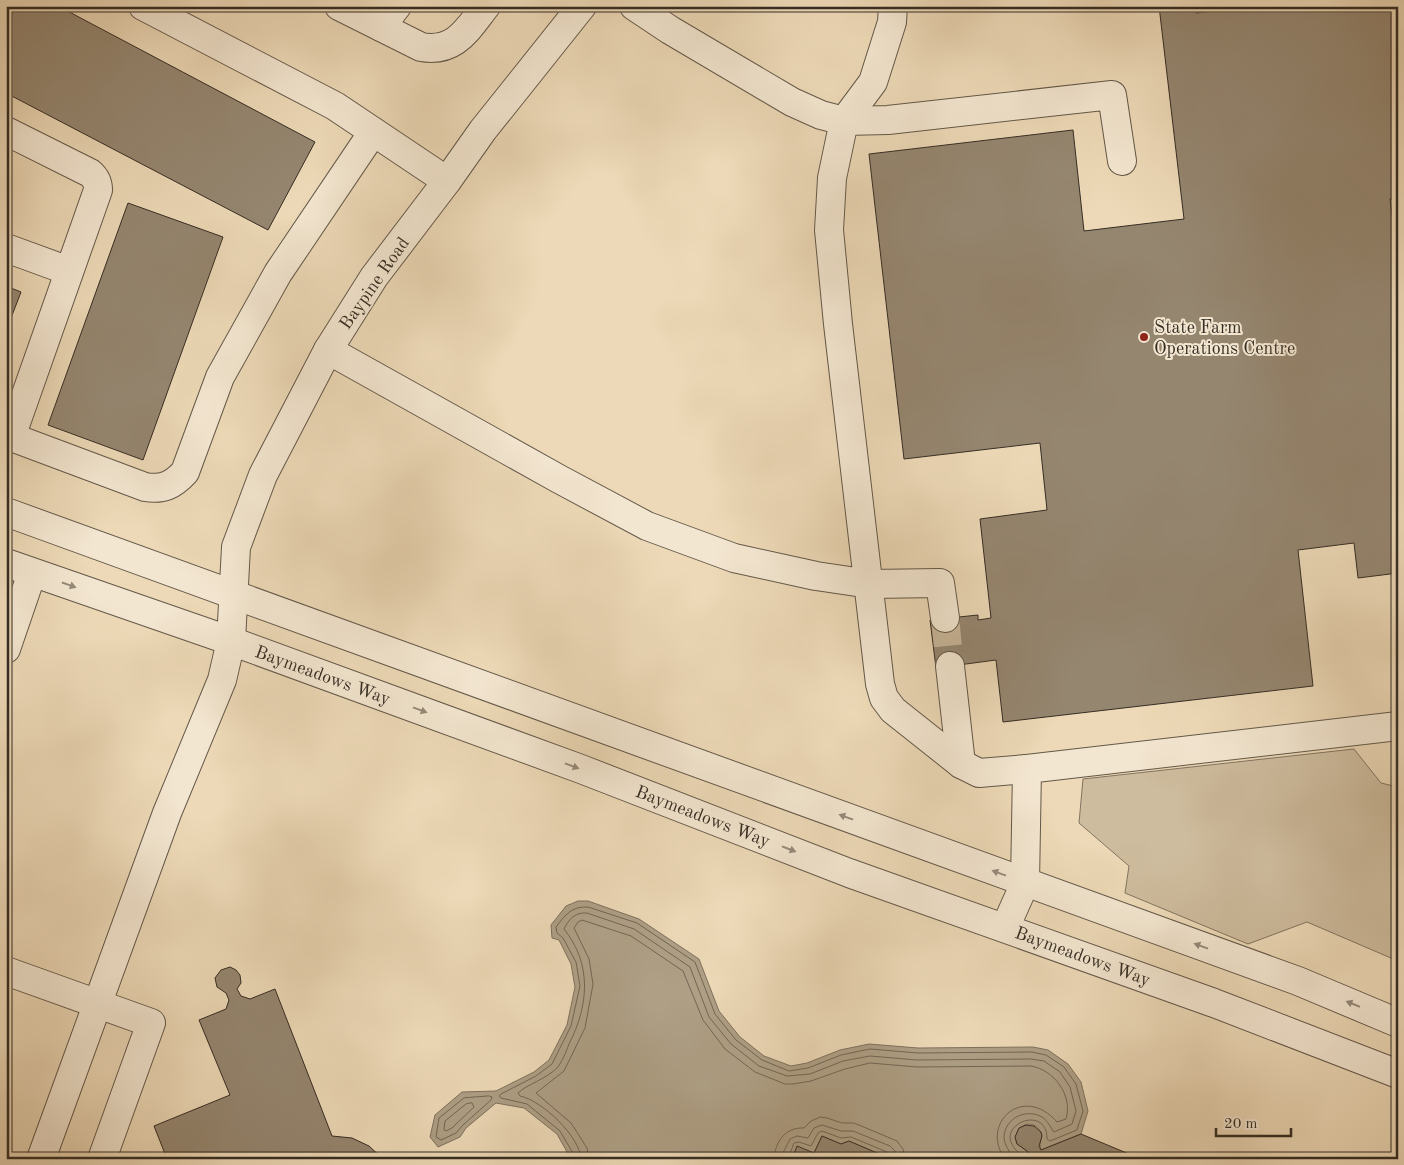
<svg xmlns="http://www.w3.org/2000/svg" width="1404" height="1165" font-family="'Old Standard TT',serif">
  <style>
    .green { fill: #cebc9e; stroke: #827461 }
    .water { fill: #ae9f85; stroke: #7e715e }
    .lines { fill: none; stroke-linecap: round; stroke-linejoin: round }
    .shore { stroke: #726654; stroke-width: 1 }
    .building { fill: #958670; stroke: #352d24 }
    .minor-tunnel { stroke: #c8b79a; stroke-width: 28; stroke-dasharray: 28 14; stroke-linecap: butt }
    .minor-casing { stroke: #635849; stroke-width: 30 }
    .minor { stroke: #f3e6d0; stroke-width: 28 }
    .oneway { fill: #948a7a }
    .poi-dot { fill: #8f2418; stroke: #f3e6d0; stroke-width: 2 }
    .labels { text-anchor: middle; stroke-width: 4; stroke-linejoin: round; paint-order: stroke }
    .street-label { font-size: 18px; fill: #352d24; stroke: #f3e6d0 }
    .poi-label { font-size: 18px; fill: #352d24; stroke: #f3e6d0; text-anchor: start }
  </style>
  <rect width="100%" height="100%" fill="#edd9b7"/>
  <filter id="stains"><feTurbulence type="fractalNoise" baseFrequency=".004" numOctaves="4"/><feColorMatrix values="0 0 0 0 .2 0 0 0 0 .09 0 0 0 0 .02 0 0 0 .5 -.17"/></filter>
  <radialGradient id="worn" r=".72"><stop offset=".6" stop-color="#630" stop-opacity="0"/><stop offset="1" stop-color="#630" stop-opacity=".3"/></radialGradient>
  <path class="green" d="M1354,749l27,34 17,4v174l-91,-39 -59,22 -123,-51 4,-27 -50,-43 4,-44z"/>
  <path class="water" d="M578,901h10l51,18 60,40 20,52 21,26 24,19 27,10 16,-3 33,-13 29,-6 49,4 115,-1 15,3 20,14 13,18 7,29 -7,23 -40,16c-3,-7 3,-13 -1,-19 -9,-15 -29,-3 -23,13l10,7 2,3 -10,5h-128l-42,-18 -8,3 -19,-8 -8,17c-13,4 -28,9 -42,4l-1,2h-200l-14,-25 -33,-26 -28,-5 -30,25 -6,9 -22,10 -8,-10 5,-22 27,-23 34,-1 38,-19 15,-12 18,-35 8,-38 -4,-23 -12,-24 -7,-2 -1,-13 15,-19z"/>
  <g class="lines">
    <g class="shore">
      <path d="M489,1096l3,1 -1,3 -28,25 -7,8 -15,7 -5,-3 3,-19 25,-20z"/>
      <path d="M472,1103l2,4 -22,21 -6,3 -2,-1 1,-9 21,-17z"/>
      <path d="M575,1159l-1,-4 -14,-24 -33,-27 -26,-6 -2,-2 2,-2 35,-18 16,-12 19,-38 9,-40 -4,-24 -13,-24 -6,-5 -1,-6c9,-12 16,-21 32,-20l49,16 58,39 20,52 21,26 26,20 27,11 19,-3 33,-13 29,-6 48,4 114,-1 14,3 18,12 12,17 7,27 -6,19 -27,11 -3,-2c1,-37 -59,-13 -28,14v5"/>
      <path d="M581,1159c-1,-23 -40,-59 -61,-63l-2,-3c8,-8 28,-14 39,-25 5,-6 9,-16 12,-24 20,-39 23,-80 -5,-115 5,-10 11,-17 23,-16l47,16 56,38 19,50 22,27 28,22 28,10 23,-2 33,-13 27,-5 47,4 114,-1 13,2 16,11 10,15 6,24 -4,13 -18,8c-4,-5 -6,-11 -12,-15 -16,-9 -37,1 -38,20 0,9 7,14 8,22"/>
      <path d="M589,1159l-2,-11 -16,-25 -35,-30 28,-22 21,-43 8,-44 -4,-25 -15,-31 4,-6 4,-2 49,16 52,35 20,49 22,29 30,23 30,12h8l18,-3 34,-12 25,-6 47,4 114,-1c23,4 42,29 35,53l-9,3c-34,-39 -78,2 -52,37"/>
      <path d="M774,1159c1,-18 12,-32 30,-31l7,-7 9,-4 7,1 15,5h12l43,18 6,8 2,10"/>
      <path d="M782,1159l1,-6 7,-14 7,-3 11,2 6,-10 8,-3 19,6h12l37,15 5,5 2,8"/>
      <path d="M788,1159l6,-16 5,-1 12,4 7,-13 4,-2 19,7 10,-1 36,15 4,6"/>
    </g>
  </g>
  <g class="building">
    <path d="M16,6h42l257,136 -47,88 -262,-137v-68z"/>
    <path d="M1159,6h36l1,7 58,-7h144v192l-8,1 3,24h5v350l-40,5 -4,-35 -56,7 15,136 -310,36 -7,-62 -60,8 -6,-48 48,-5v5l13,-2 -11,-99 67,-9 -7,-67 -136,16 -35,-305 204,-24 11,101 100,-12z"/>
    <path d="M128,203l95,34 -80,223 -95,-35z"/>
    <path d="M6,286l15,6 -15,39z"/>
    <path d="M230,967l6,3 4,5 1,8 -4,6 4,7 9,3 25,-10 57,147 20,2 17,8 14,13h-216l-13,-33 76,-31 -31,-75 27,-11 3,-9 -3,-7 -9,-6 -2,-9 6,-8z"/>
    <path d="M1026,1125l8,1 7,6 1,4 -3,10 2,4 40,-16 60,25h-122l10,-5 -2,-3 -10,-7 -2,-7 4,-9z"/>
    <path d="M822,1136l19,8 8,-3 42,18h-99l5,-13 17,7z"/>
  </g>
  <g class="lines">
    <path class="minor-tunnel" d="M945,618l5,48"/>
    <defs>
      <g id="minor">
        <path d="M143,6l192,100 112,75"/>
        <path d="M339,6l82,41c34,6 46,-17 65,-41"/>
        <path d="M634,6l36,24 122,72 29,13 23,6 44,-1 224,-25 10,66"/>
        <path d="M893,6l-1,16 -19,60 -29,39 -12,57 -3,52 9,94 42,360 4,14 9,12 68,54 18,9 48,-4"/>
        <path d="M381,27l16,-21"/>
        <path d="M6,131l84,42c6,5 8,9 8,17l-87,247"/>
        <path d="M6,248l63,23"/>
        <path d="M328,350l231,129 88,47 87,32 82,18 54,8 70,-1 5,35"/>
        <path d="M6,435l139,52c18,3 28,-2 40,-15l35,-95 58,-104 95,-141"/>
        <path d="M6,512l1292,469 100,42"/>
        <path d="M6,563l225,78 350,128 268,104 365,130 184,71"/>
        <path d="M6,649l26,-76"/>
        <path d="M950,666l11,98"/>
        <path d="M1005,928l20,-45 2,-114 371,-43"/>
        <path d="M6,971l145,52 -49,136"/>
        <path d="M41,1159l126,-346 55,-133 9,-39 5,-94 27,-72 65,-125 46,-73 73,-96 36,-51 99,-124"/>
      </g>
    </defs>
    <use href="#minor" class="minor-casing"/>
    <use href="#minor" class="minor"/>
  </g>
  <defs><path id="oneway-solid" d="M-6-.8H1V-3.2L6.5 0L1 3.2V.8H-6Z" transform="scale(1.25)"/></defs>
  <g class="oneway">
    <use href="#oneway-solid" transform="translate(69 585) rotate(19)"/>
    <use href="#oneway-solid" transform="translate(420 710) rotate(20)"/>
    <use href="#oneway-solid" transform="translate(572 766) rotate(20)"/>
    <use href="#oneway-solid" transform="translate(846 817) rotate(-160)"/>
    <use href="#oneway-solid" transform="translate(789 849) rotate(21)"/>
    <use href="#oneway-solid" transform="translate(999 873) rotate(-160)"/>
    <use href="#oneway-solid" transform="translate(1201 946) rotate(-160)"/>
    <use href="#oneway-solid" transform="translate(1353 1004) rotate(-158)"/>
  </g>
  <circle class="poi-dot" cx="1144" cy="337" r="5"/>
  <g class="labels">
    <g class="street-label">
      <text transform="translate(374 283) rotate(-55)" y="6">Baypine Road</text>
      <text transform="translate(323 675) rotate(20)" y="6">Baymeadows Way</text>
      <text transform="translate(703 816) rotate(21)" y="6">Baymeadows Way</text>
      <text transform="translate(1083 956) rotate(20)" y="6">Baymeadows Way</text>
    </g>
    <g class="poi-label">
      <text x="1154" y="333">State Farm<tspan x="1154" dy="21">Operations Centre</tspan></text>
    </g>
  </g>
  <rect width="1404" height="1165" fill="none" stroke="#edd9b7" stroke-width="25"/>
  <rect x="8" y="8" width="1389" height="1150" fill="none" stroke="#352d24" stroke-width="2.5"/>
  <rect x="12" y="12" width="1379" height="1140" fill="none" stroke="#352d24"/>
  <path d="M1216 1128v8h75v-8" fill="none" stroke="#352d24" stroke-width="2.5"/>
  <text x="1224" y="1128" font-size="15" fill="#352d24" stroke="#f3e6d0" stroke-width="4" paint-order="stroke">20 m</text>
  <rect width="100%" height="100%" filter="url(#stains)"/>
  <rect width="100%" height="100%" fill="url(#worn)"/>
</svg>
